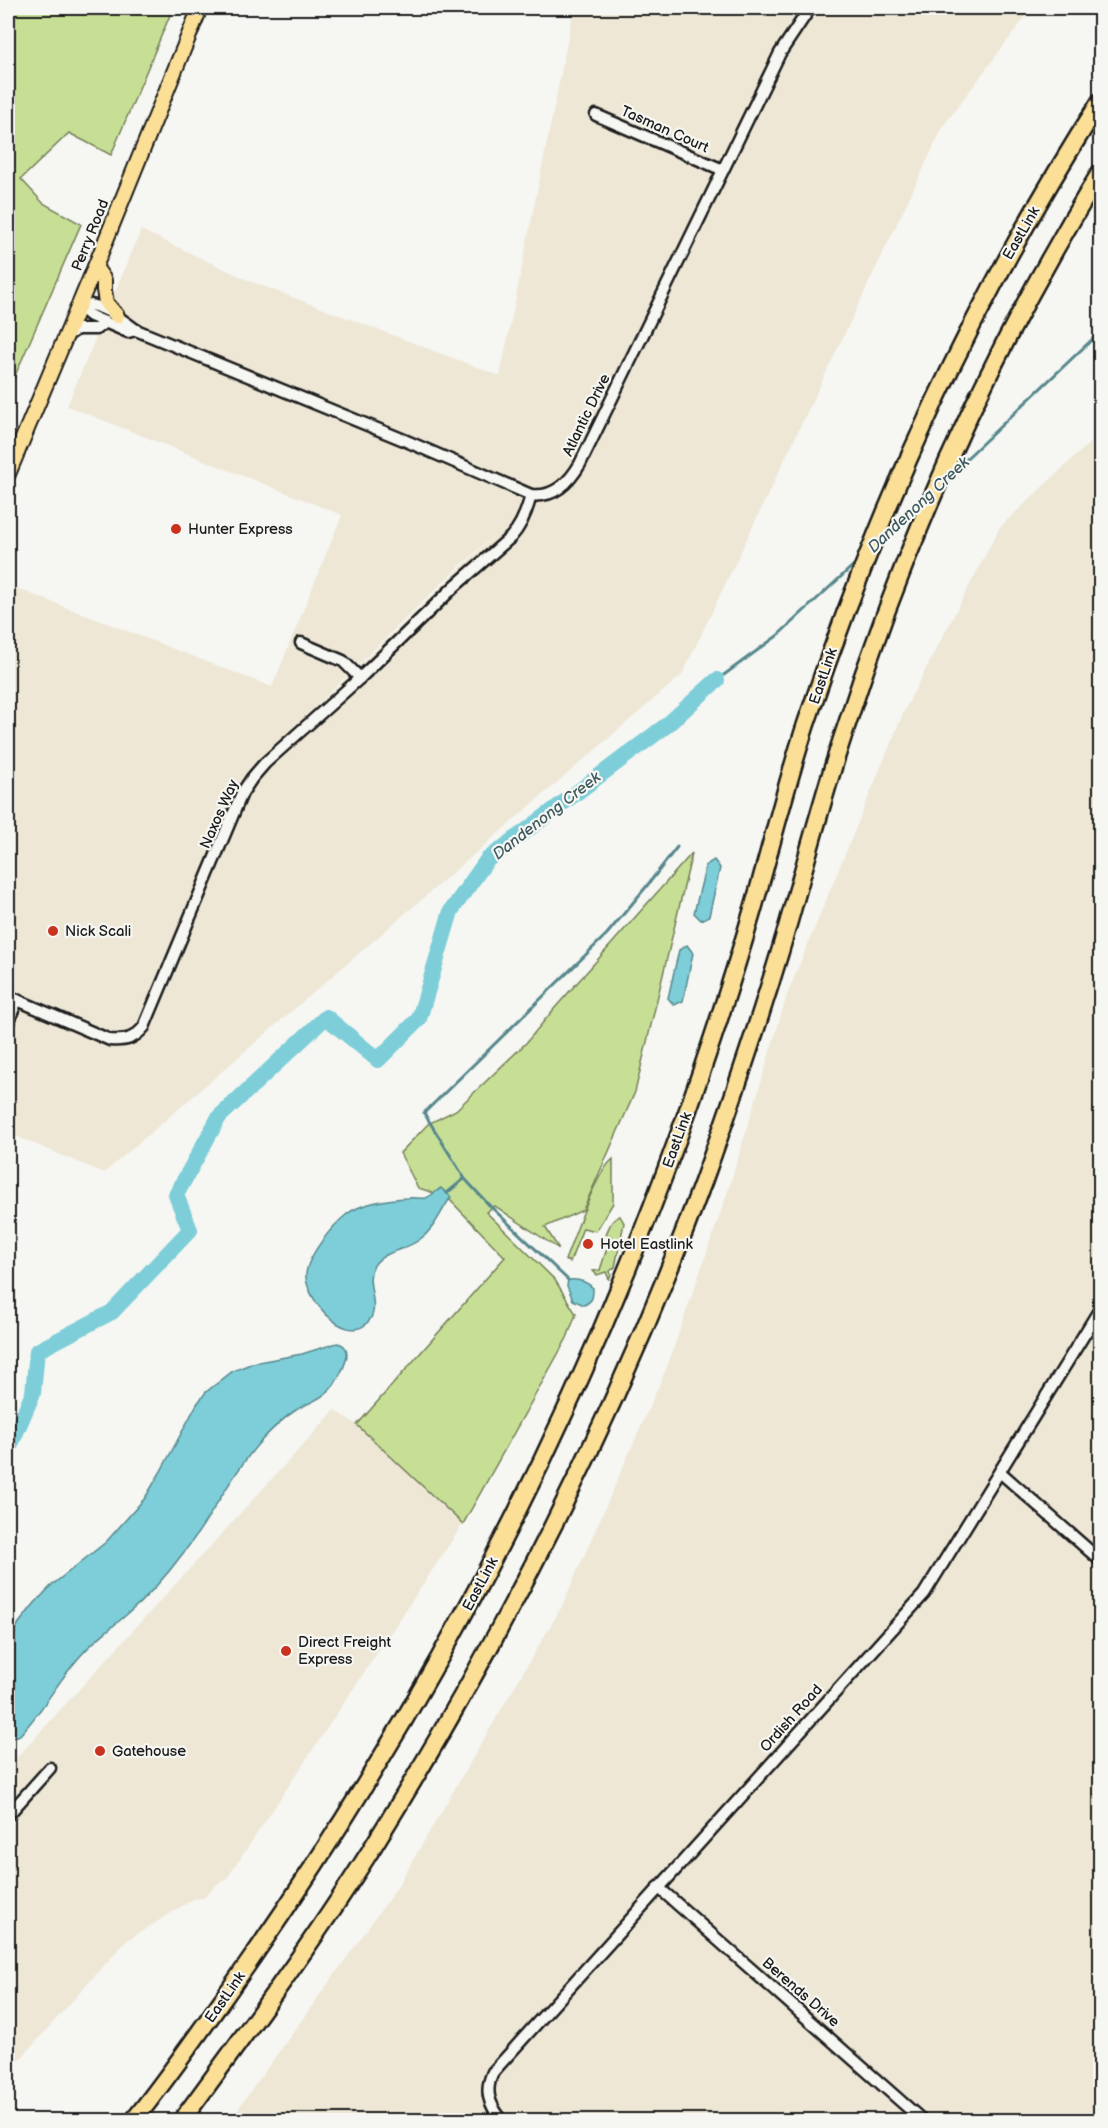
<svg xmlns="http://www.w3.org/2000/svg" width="1108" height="2128" font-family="'Balsamiq Sans',sans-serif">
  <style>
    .built { fill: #eee7d6; fill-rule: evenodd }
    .green { fill: #c7df95; stroke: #727e58; stroke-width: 1.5 }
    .water { fill: #7dced8; stroke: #56878d; stroke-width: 1.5 }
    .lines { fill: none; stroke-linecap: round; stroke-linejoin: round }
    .stream { stroke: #56878d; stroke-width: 3 }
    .river { stroke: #7dced8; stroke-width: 16 }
    .minor-casing { stroke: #1c1c1c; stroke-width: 15 }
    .major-casing { stroke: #1c1c1c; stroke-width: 18 }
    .highway-casing { stroke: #1c1c1c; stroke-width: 21 }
    .minor { stroke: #f6f6f2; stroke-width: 10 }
    .major { stroke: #fbdf96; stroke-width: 14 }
    .highway { stroke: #fbdf96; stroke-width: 16 }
    .poi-dot { fill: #c8321e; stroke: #f6f6f2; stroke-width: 2 }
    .labels { text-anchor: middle; stroke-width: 4.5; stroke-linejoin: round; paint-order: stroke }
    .street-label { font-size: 15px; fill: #1c1c1c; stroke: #f6f6f2 }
    .poi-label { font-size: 15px; fill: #1c1c1c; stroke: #f6f6f2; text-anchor: start }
    .water-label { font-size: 16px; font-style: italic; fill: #3e5a5e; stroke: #f6f6f2 }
  </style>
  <rect width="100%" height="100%" fill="#f6f6f2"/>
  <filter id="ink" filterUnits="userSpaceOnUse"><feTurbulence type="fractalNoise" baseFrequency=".0167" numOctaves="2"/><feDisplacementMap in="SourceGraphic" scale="12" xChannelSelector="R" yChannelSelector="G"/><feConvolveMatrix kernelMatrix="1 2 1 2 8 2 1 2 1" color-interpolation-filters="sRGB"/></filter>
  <g filter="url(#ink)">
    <g class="built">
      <path d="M574,8h458l-88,117 -262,550 -578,498 -96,-40v-548l264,102 70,-172 -275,-109 74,-176 109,51 250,95zM496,534l-179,172h-1l131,-128z"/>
      <path d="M1100,433v1687h-870l166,-231 166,-283 105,-239 61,-176 60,-199 117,-283 95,-182z"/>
      <path d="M335,1410l22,15 106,99 -237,356 -8,3 -14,15 -10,1 -68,42 -118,132v-306z"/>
    </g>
    <g class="green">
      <path d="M8,8h165l-62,147 -42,-22 -48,46 22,24 38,21 -70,161 -3,-2z"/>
      <path d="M692,853l-57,239 -52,118 -38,17 14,22 -64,-43 -9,6 69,68 21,34 -9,24 -104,186 -106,-99 148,-168 -58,-60 -29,-9 -18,-35 28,-29 28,-14 70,-67 28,-34z"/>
      <path d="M613,1159v44l-17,28 -13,-3 -13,34 -5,-2c10,-24 29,-85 48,-101z"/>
      <path d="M620,1216l4,7 -9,44 -5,4 1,4 -2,4 -3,-7 -9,3 -4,-4 7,-1 11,-34 -5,-2c4,-8 5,-15 14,-18z"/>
    </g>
    <g class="water">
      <path d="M714,860l6,8 -11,48 -8,4 -7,-7 12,-48z"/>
      <path d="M687,945l6,8 -10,48 -9,4 -6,-7 11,-48z"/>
      <path d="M441,1188l10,9c-11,15 -16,32 -32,43 -15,11 -37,11 -46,27 -10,17 11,41 -7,57 -22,20 -62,-27 -60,-50 2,-19 26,-48 41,-60 14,-11 42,-15 61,-16 5,-1 13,1 18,0 5,-2 10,-7 15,-10z"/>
      <path d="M568,1280c10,-1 18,1 25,8 0,9 0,13 -9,17l-11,-5 -6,-14z"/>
      <path d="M337,1343c21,3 3,32 -3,42 -10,13 -24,17 -38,25 -14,9 -26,21 -37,33 -29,33 -48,75 -75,109 -17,23 -37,46 -59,64 -14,12 -28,22 -41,36 -23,24 -37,52 -58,76l-6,7 -12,5v-98l11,-19 15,-19 18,-19 54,-43 39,-44 16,-27 36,-67 9,-12 27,-21 20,-8 49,-9z"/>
    </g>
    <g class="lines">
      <g class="stream">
        <path d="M951,473l149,-141"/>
        <path d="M884,537l41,-39"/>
        <path d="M717,680l60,-44 82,-76"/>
        <path d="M447,1193l17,-14"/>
        <path d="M568,1280l-79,-75 -24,-26 -41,-66 183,-179 39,-47 31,-40"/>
      </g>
      <path class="river" d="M8,1451l25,-58 4,-42 75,-39 78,-82 -14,-35 43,-78 107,-100 52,43 41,-41 32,-108 36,-51 180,-135 50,-45"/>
      <defs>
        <g id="minor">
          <path d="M596,115l127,55"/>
          <path d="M79,304c22,-1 40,13 57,26l268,110 127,55c23,3 38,-12 49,-31l200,-411 30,-45"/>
          <path d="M79,304l8,10 6,3 35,15 8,-2"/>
          <path d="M65,337l12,-8h19l9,-7"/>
          <path d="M301,643l42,18 17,17"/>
          <path d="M8,996l102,44c16,1 24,-1 34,-13l98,-234 10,-15 13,-15 95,-85 95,-92 56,-49c11,-12 16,-26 20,-42"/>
          <path d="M8,1023l9,-23"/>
          <path d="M1000,1472l100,88"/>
          <path d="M8,1815l42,-47"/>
          <path d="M658,1887l264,233"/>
          <path d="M502,2120c-13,-15 -18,-29 -9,-48l431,-478 176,-285"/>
        </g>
        <g id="major">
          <path d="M95,267l9,13v10l2,13 11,13"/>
          <path d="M8,474l87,-207 105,-259"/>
        </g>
        <g id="highway">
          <path d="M134,2120c40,-50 76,-103 113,-155 179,-257 325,-535 432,-830 27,-75 52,-150 74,-226 18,-62 33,-124 53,-185 74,-221 168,-425 294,-622"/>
          <path d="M182,2120c64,-87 129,-175 187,-267 132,-212 247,-436 334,-671 27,-75 53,-151 76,-227 22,-73 40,-147 64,-219 63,-197 149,-387 257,-563"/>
        </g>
      </defs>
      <use href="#minor" class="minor-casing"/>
      <use href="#major" class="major-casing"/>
      <use href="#highway" class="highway-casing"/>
      <use href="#minor" class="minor"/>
      <use href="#major" class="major"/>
      <use href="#highway" class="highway"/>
    </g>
  </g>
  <g class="poi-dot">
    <circle cx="176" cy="529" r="6"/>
    <circle cx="53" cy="931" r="6"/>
    <circle cx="588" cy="1244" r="6"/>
    <circle cx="286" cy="1651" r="6"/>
    <circle cx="100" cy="1751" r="6"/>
  </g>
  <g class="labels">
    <g class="street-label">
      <text transform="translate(665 129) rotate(24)" y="5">Tasman Court</text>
      <text transform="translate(1021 233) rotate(-60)" y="5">EastLink</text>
      <text transform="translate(90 235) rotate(-68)" y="5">Perry Road</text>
      <text transform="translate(586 415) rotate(-64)" y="5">Atlantic Drive</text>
      <text transform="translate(823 676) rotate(-71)" y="5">EastLink</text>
      <text transform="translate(219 814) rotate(-66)" y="5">Naxos Way</text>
      <text transform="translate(677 1140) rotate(-70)" y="5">EastLink</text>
      <text transform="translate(480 1584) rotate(-62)" y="5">EastLink</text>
      <text transform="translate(791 1718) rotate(-48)" y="5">Ordish Road</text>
      <text transform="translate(801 1992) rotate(41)" y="5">Berends Drive</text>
      <text transform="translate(225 1997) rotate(-55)" y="5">EastLink</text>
    </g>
    <g class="poi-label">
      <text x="188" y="534">Hunter Express</text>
      <text x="65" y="936">Nick Scali</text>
      <text x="600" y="1249">Hotel Eastlink</text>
      <text x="298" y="1647">Direct Freight<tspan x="298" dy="17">Express</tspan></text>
      <text x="112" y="1756">Gatehouse</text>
    </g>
    <g class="water-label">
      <text transform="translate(918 504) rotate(-43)" y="6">Dandenong Creek</text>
      <text transform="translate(546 815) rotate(-38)" y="6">Dandenong Creek</text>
    </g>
  </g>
  <rect width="1108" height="2128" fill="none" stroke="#f6f6f2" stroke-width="30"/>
  <rect x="15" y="15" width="1078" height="2098" fill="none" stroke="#1c1c1c" stroke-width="2" filter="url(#ink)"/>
</svg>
